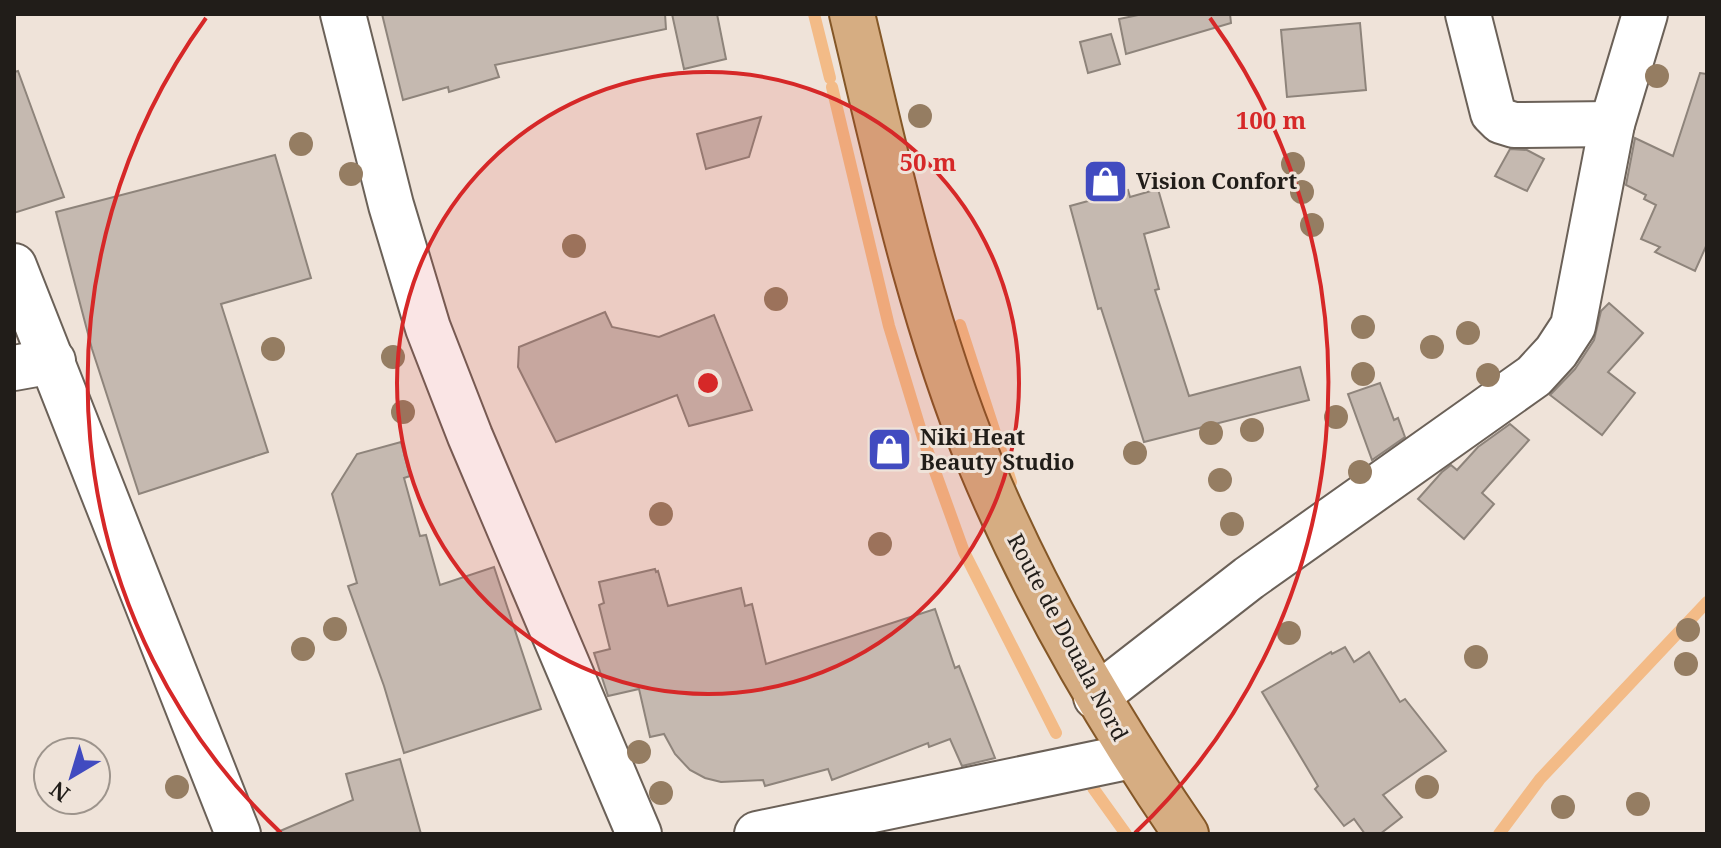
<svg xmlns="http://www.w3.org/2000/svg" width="1721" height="848" font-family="'Noto Serif',serif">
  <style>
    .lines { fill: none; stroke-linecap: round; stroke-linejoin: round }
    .stream { stroke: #f3bb87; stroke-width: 12 }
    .building { fill: #c5b9b0; stroke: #8e847b; stroke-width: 2 }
    .street-casing { stroke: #6b6158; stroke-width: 48 }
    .primary-casing { stroke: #845727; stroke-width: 48 }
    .street { stroke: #fff; stroke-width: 44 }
    .primary { stroke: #d6ad82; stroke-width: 44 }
    .tree { fill: #957d62 }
    .ring { fill: none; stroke: #d62828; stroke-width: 4 }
    .labels { text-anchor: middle; stroke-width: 6; stroke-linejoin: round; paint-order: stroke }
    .poi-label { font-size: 22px; font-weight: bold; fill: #211d19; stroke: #efe3d9; text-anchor: start }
    .street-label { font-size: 22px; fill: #211d19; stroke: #efe3d9 }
    .centre { fill: #d62828; stroke: #efe3d9; stroke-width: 4 }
    .ring-label { font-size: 24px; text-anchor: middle; font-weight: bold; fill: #d62828; stroke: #efe3d9; stroke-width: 6; stroke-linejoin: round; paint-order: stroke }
  </style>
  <rect width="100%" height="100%" fill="#efe3d9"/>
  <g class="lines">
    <g class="stream">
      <path d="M814,14l16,64"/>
      <path d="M832,87l57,239 35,115 40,111 92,181"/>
      <path d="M960,325l51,157"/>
      <path d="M1093,788l33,46"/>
      <path d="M1499,834l41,-55 167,-177"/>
    </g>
  </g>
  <g class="building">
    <path d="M382,14h283l1,15 -171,36 4,12 -50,15 -1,-5 -45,13z"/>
    <path d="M672,14h45l9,45 -42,10z"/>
    <path d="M1143,14h87l1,9 -105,31 -7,-35z"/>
    <path d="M1360,23l6,67 -79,7 -6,-67z"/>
    <path d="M1111,34l9,30 -32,9 -8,-31z"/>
    <path d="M18,71l46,126 -50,16v-141z"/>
    <path d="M1700,73l7,1v170l-12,27 -40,-19 5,-5 -19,-8 15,-34 -12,-6 2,-4 -20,-10 9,-47 38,18z"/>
    <path d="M761,117l-12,40 -43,12 -9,-35z"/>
    <path d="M1510,149l17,1 17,9 -17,32 -32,-15z"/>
    <path d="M275,155l36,123 -90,26 47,148 -129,42 -47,-145 -36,-137z"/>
    <path d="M1158,189l11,38 -25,7 15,55 -4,1 34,106 111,-29 9,33 -165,42 -43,-134 -3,1 -28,-103 58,-16 2,7z"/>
    <path d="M1609,303l34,30 -35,39 27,21 -33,42 -52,-40 25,-26 19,-29 7,-29z"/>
    <path d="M605,312l7,15 47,10 55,-22 38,95 -63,16 -12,-31 -121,47 -38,-75 1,-20z"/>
    <path d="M1380,383l14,37 4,-2 7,19 -33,23 -24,-66z"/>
    <path d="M1510,424l19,16 -47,53 12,11 -30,35 -46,-40 24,-27 9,-7 6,5 21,-23z"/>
    <path d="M401,442l9,34 -6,2 16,58 6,-1 14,50 54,-18 47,142 -137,44 -20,-67 -36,-100 9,-3 -25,-89 25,-40z"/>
    <path d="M655,569l1,3 2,-1 10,35 73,-18 4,18 7,-2 14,60 169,-55 20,59 4,-2 36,92 -33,8 -12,-27 -21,8 -1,-4 -96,37 -4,-11 -63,17 -2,-6 -42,2 -16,-4 -15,-8 -15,-16 -11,-20 -14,3 -11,-48 -31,7 -14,-43 16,-4 -11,-44 5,-2 -5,-21z"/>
    <path d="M1345,647l9,15 15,-10 31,50 5,-3 41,52 -63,44 19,22 -22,17h-15l-11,-15 -10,7 -29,-37 3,-3 -56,-94 69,-40 1,2z"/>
    <path d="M400,759l21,75h-148l80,-34 -7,-26z"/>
  </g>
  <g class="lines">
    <defs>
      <g id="street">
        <path d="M343,14l48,191 37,123 42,108 169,398"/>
        <path d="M1468,14l25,99 8,8 13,4 98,-1"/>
        <path d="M14,266l224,568"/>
        <path d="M14,368l39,-7"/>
        <path d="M1096,697l153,-119 285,-202 22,-24 17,-26 39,-202 33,-110"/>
        <path d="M757,834l375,-78"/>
      </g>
      <path id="primary" d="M852,14c36,151 69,305 128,449 55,132 125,253 206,371"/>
    </defs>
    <use href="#street" class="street-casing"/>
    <use href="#primary" class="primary-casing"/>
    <use href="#street" class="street"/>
    <use href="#primary" class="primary"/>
  </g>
  <g class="tree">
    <circle cx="1657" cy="76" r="12"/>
    <circle cx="920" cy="116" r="12"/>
    <circle cx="301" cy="144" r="12"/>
    <circle cx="1293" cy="164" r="12"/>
    <circle cx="351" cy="174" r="12"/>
    <circle cx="1302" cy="192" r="12"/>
    <circle cx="1312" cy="225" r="12"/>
    <circle cx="574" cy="246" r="12"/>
    <circle cx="776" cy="299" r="12"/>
    <circle cx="1363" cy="327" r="12"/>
    <circle cx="1468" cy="333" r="12"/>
    <circle cx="1432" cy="347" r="12"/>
    <circle cx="273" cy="349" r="12"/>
    <circle cx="393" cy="357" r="12"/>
    <circle cx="1363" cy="374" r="12"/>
    <circle cx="1488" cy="375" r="12"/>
    <circle cx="403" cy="412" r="12"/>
    <circle cx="1336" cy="417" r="12"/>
    <circle cx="1252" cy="430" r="12"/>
    <circle cx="1211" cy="433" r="12"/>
    <circle cx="1135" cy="453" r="12"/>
    <circle cx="1360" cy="472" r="12"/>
    <circle cx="1220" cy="480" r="12"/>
    <circle cx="661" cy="514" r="12"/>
    <circle cx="1232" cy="524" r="12"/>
    <circle cx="880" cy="544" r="12"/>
    <circle cx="335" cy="629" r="12"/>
    <circle cx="1688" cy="630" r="12"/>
    <circle cx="1289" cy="633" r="12"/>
    <circle cx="303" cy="649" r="12"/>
    <circle cx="1476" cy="657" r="12"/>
    <circle cx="1686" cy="664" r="12"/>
    <circle cx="639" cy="752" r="12"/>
    <circle cx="177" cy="787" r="12"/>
    <circle cx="1427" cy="787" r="12"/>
    <circle cx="661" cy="793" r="12"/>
    <circle cx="1638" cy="804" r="12"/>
    <circle cx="1563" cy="807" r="12"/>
  </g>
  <circle cx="708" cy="383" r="311" fill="#d62828" fill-opacity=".12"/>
  <g class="ring">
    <circle cx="708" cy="383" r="311"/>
    <path d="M281 833A621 621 0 0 1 206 18M1210 18A621 621 0 0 1 1135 833"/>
  </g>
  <defs>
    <symbol id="shop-square" viewBox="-11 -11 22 22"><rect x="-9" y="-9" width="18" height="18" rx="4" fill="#414bc0" stroke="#efe3d9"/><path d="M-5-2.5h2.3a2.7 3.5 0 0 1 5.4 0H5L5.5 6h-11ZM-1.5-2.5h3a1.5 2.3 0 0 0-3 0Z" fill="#fff"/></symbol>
  </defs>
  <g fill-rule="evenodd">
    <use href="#shop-square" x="1080" y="156" width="51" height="51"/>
    <use href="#shop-square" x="864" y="424" width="51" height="51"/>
  </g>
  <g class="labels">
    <g class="poi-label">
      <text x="1136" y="189">Vision Confort</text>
      <text x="920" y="445">Niki Heat<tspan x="920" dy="25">Beauty Studio</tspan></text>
    </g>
    <g class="street-label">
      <text transform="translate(1068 637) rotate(62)" y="8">Route de Douala Nord</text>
    </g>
  </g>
  <circle cx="708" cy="383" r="12" class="centre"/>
  <g class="ring-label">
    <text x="1271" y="129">100 m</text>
    <text x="928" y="171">50 m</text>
  </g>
  <rect width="1721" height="848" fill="none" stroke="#211d19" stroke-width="32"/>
  <g transform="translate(72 776) rotate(218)"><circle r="38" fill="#efe3d9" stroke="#9d948c" stroke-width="2"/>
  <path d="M0-6L14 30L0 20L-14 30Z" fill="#414bc0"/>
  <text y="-12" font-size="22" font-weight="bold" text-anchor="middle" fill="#211d19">N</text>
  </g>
</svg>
